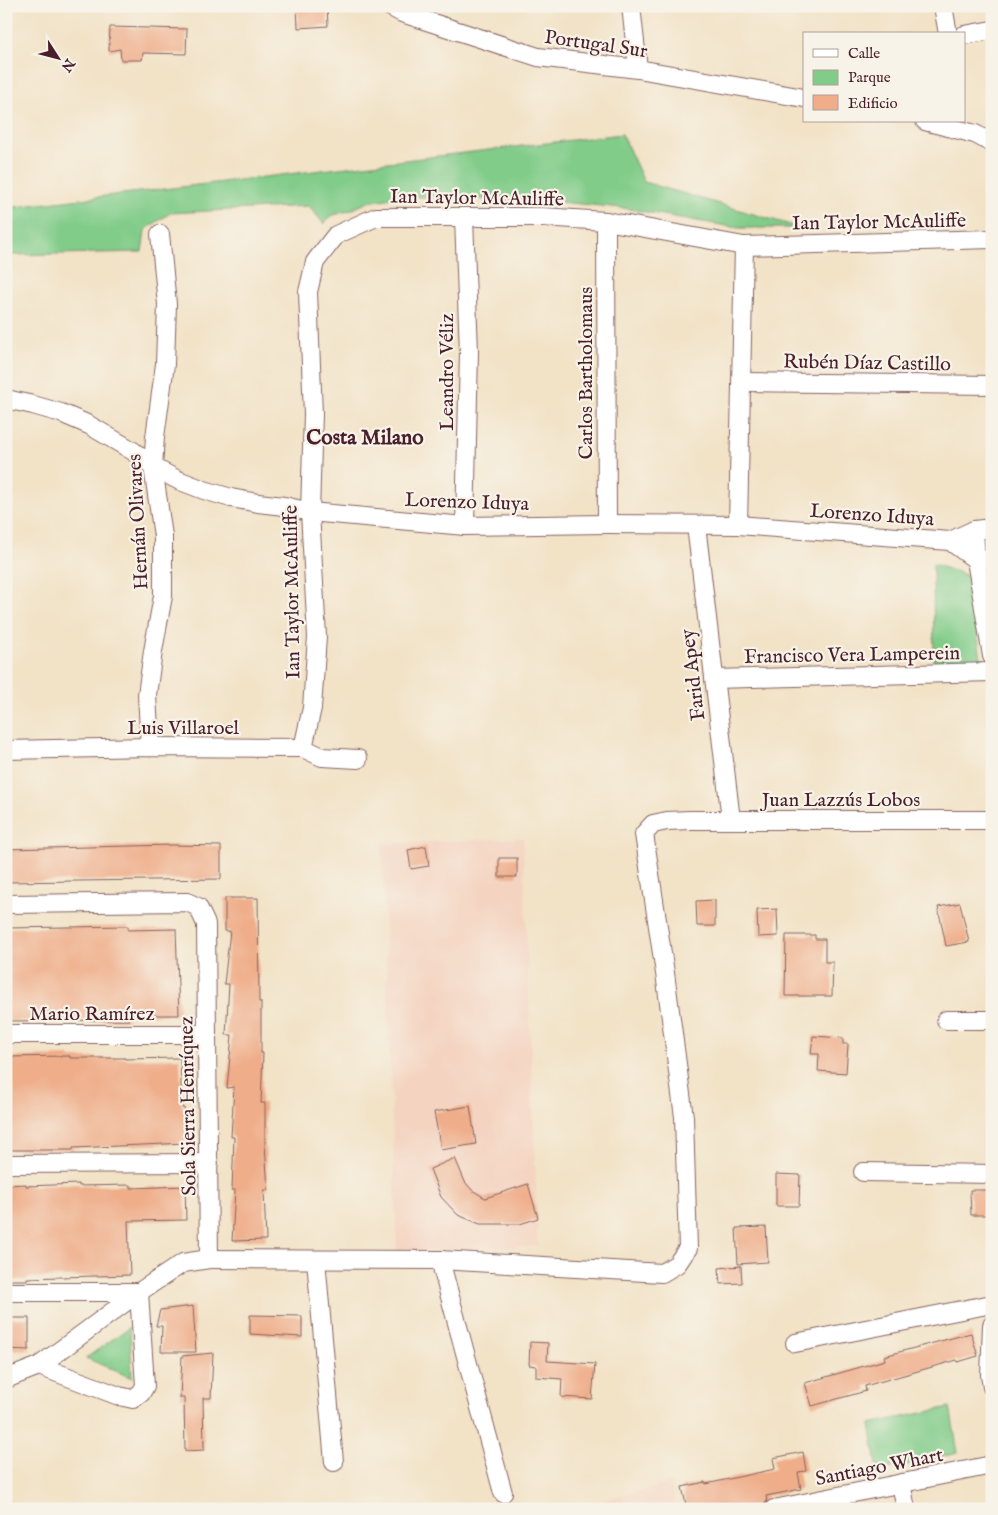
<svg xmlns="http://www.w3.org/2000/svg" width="998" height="1515" font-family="'IM FELL English',serif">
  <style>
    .built { fill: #f4d3c0 }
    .green { fill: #81cc89; stroke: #66765a }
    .building { fill: #efad89 }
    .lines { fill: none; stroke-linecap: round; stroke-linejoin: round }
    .minor-casing { stroke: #856361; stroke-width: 20 }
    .minor { stroke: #fff; stroke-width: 18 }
    .labels { text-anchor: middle; stroke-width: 4.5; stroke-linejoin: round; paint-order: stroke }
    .street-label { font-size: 20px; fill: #4a1f2b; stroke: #f7f3e8 }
    .neighbourhood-label { font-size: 21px; font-weight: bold; fill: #4a1f2b; stroke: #f7f3e8 }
  </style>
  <rect width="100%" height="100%" fill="#f7f3e8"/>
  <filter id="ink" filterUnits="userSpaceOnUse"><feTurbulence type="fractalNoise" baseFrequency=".02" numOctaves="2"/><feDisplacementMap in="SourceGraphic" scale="10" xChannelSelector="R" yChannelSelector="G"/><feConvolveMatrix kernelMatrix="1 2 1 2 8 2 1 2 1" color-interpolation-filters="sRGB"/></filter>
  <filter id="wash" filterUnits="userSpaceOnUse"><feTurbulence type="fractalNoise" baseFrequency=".0096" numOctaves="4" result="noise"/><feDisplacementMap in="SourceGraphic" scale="20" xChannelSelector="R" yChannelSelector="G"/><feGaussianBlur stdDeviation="1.12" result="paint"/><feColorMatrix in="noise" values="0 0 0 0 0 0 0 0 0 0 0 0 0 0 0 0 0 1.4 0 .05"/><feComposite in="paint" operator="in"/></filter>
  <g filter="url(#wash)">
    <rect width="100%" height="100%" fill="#f2e2c6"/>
    <g class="built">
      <path d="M523,838l15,408 -141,6 -15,-408z"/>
      <path d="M671,1483l5,26h-105z"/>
    </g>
    <g class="green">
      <path d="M622,134l22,48 157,46h-63l-115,-20 -64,-6 -154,-6 -37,6 -17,8 -21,6 -6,8 -15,-18 -139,7 -25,17 -3,22 -130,3 -6,8v-55z"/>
      <path d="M933,564l36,12 12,83 -47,5z"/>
      <path d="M130,1327l2,51 -46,-20z"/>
      <path d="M950,1407l8,46 -80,18 -8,-47z"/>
    </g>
    <g id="blocks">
      <g class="building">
        <path d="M297,6h30l1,20 -30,2z"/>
        <path d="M110,27l77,2 -1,25 -43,-1 -1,7h-21l-1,-11 -11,2z"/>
        <path d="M172,845l49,1v33l-215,3v-33z"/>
        <path d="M426,846l3,20 -18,3 -3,-19z"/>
        <rect x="499" y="858" width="18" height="19"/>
        <path d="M225,898h33l1,104h2v51h2l-2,50h4v41l3,46h-4l2,50 -34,1 3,-51h-3l2,-53h-3l3,-50 -7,1 5,-53h-6l3,-51h-5l6,-53h-5z"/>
        <path d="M715,900v26h-18l-1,-25z"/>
        <path d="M960,903l9,39 -23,4 -8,-39z"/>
        <path d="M777,909l1,27 -20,1 -1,-27z"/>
        <path d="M128,926v4l48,-1 3,86h-50v5l-123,1v-93z"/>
        <path d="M786,935h29v4h10v23h8l-1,34h-47z"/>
        <path d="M813,1036l30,2v6h5l-2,29 -28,-2 1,-17h-8z"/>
        <path d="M70,1056v2h55v1l55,-1 2,50h2l3,35 -114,5v2h-67v-93z"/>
        <path d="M470,1106l6,38 -35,6 -7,-38z"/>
        <path d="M455,1158l10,24 7,8 13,8 43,-14 10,34 -18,6h-40l-22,-9 -17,-18 -11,-28z"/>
        <path d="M776,1174l24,1 -1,31h-23z"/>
        <path d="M26,1184v2l53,-2v2l52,-1v3l54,-2 1,34 -58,1 2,54 -103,3v2h-21v-95z"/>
        <path d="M970,1190h22v25h-21z"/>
        <path d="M766,1227l2,35 -30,2 -2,-36z"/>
        <path d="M741,1266l1,17 -22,1 -1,-16z"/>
        <path d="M193,1306l3,46h-35l1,-26h-6l4,-16z"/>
        <path d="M250,1315l52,1v21l-52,-3z"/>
        <path d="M6,1318h23v32l-23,-1z"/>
        <path d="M971,1333l7,23 -20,6 -1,-2 -92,26 1,5 -54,15 -7,-23 80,-23 -1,-4z"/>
        <path d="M530,1342l18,1 -1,18 48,3 -3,35 -31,-2 1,-18 -26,-2v-11l-7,-1z"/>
        <path d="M213,1353l-2,45h-8l1,52 -19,1 -1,-53h-4l2,-42z"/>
        <path d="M803,1452l3,19 -8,1 3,17 -35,7 1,5 -2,3 -24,5h-54l-5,-22 23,-5 1,2 69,-15 -2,-11z"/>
      </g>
    </g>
  </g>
  <g filter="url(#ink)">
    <use href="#blocks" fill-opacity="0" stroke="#856361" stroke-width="1"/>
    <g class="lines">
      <defs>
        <g id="minor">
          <path d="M389,6l13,7 136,44 100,12 166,29"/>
          <path d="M631,6l7,63"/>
          <path d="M943,6l5,28"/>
          <path d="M964,35l28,-5"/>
          <path d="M925,121l50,13 17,9"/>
          <path d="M464,218l5,134 -4,174"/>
          <path d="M606,221l1,303"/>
          <path d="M741,382l251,3"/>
          <path d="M6,399l27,6 28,8 28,12 44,26 20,16 25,13 26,10 27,8 27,5 26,3 26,6 155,14 142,-2 131,1 212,16 24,-11 18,-2"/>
          <path d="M696,525l35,295"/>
          <path d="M738,525l6,-279"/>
          <path d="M974,530l2,30 16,96"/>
          <path d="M950,541l26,19 16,-2"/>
          <path d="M714,679l278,-7"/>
          <path d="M150,747l-3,-52 6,-44 10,-55v-60l-10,-69 2,-30 10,-73 2,-60 -7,-70"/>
          <path d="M303,748l9,-40 5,-71 -7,-125 3,-98 -5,-122 7,-30 21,-27 40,-18h166l64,4 138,25 248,-7"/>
          <path d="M6,750l144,-3 153,1 19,9 36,2"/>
          <path d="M6,904l181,-2 11,5 8,17 3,335 -26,4 -44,29 -100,74 -33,13"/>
          <path d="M946,1020h46"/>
          <path d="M6,1034h201"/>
          <path d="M6,1164l203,-1"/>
          <path d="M863,1172l129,2"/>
          <path d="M209,1259l231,1 222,13 15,-9 11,-16 -4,-131 -19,-144 -21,-139 9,-10 14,-3 23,-1h302"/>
          <path d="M316,1260l18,202"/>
          <path d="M440,1260l63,233"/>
          <path d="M6,1292h133l6,94 -4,7 -8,6 -14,-3 -80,-30"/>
          <path d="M992,1325l-2,50 2,12"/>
          <path d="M795,1343l197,-39"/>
          <path d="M901,1483l5,26"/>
          <path d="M774,1509l218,-44"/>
        </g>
      </defs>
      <use href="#minor" class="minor-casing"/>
      <use href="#minor" class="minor"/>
    </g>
  </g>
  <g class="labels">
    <g class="street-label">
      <text transform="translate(596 43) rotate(8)" y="7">Portugal Sur</text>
      <text transform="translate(477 197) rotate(1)" y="7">Ian Taylor McAuliffe</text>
      <text transform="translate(879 221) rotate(-1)" y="7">Ian Taylor McAuliffe</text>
      <text transform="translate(867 362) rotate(1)" y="7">Rubén Díaz Castillo</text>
      <text transform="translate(446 372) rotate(-90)" y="7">Leandro Véliz</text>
      <text transform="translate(585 373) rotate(-90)" y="7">Carlos Bartholomaus</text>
      <text transform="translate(467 501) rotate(2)" y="7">Lorenzo Iduya</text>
      <text transform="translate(872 514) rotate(4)" y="7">Lorenzo Iduya</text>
      <text transform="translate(137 522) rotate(-93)" y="7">Hernán Olivares</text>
      <text transform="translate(291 592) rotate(-91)" y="7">Ian Taylor McAuliffe</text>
      <text transform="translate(852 654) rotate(-1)" y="7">Francisco Vera Lamperein</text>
      <text transform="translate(692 675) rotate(-97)" y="7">Farid Apey</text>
      <text x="183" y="734">Luis Villaroel</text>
      <text x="841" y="806">Juan Lazzús Lobos</text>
      <text x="92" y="1020">Mario Ramírez</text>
      <text transform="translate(187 1106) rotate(-91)" y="7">Sola Sierra Henríquez</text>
      <text transform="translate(879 1466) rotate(-11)" y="7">Santiago Whart</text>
    </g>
    <g class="neighbourhood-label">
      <text x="365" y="444">Costa Milano</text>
    </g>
  </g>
  <rect width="998" height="1515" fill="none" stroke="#f7f3e8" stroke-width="25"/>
  <rect x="803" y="32" width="162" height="90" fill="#f7f3e8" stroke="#b29e9c"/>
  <rect x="813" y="49" width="25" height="8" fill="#ffffff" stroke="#b29e9c"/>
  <text x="848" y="58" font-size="15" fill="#4a1f2b">Calle</text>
  <rect x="813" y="70" width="25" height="15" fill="#81cc89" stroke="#b29e9c"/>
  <text x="848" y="82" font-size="15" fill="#4a1f2b">Parque</text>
  <rect x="813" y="95" width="25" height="15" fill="#efad89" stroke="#b29e9c"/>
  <text x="848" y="108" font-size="15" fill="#4a1f2b">Edificio</text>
  <g transform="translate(58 58) rotate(126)" stroke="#f7f3e8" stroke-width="4" paint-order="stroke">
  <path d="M0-4L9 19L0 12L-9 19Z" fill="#4a1f2b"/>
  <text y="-8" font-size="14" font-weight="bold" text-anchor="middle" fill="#4a1f2b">N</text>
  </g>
</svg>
